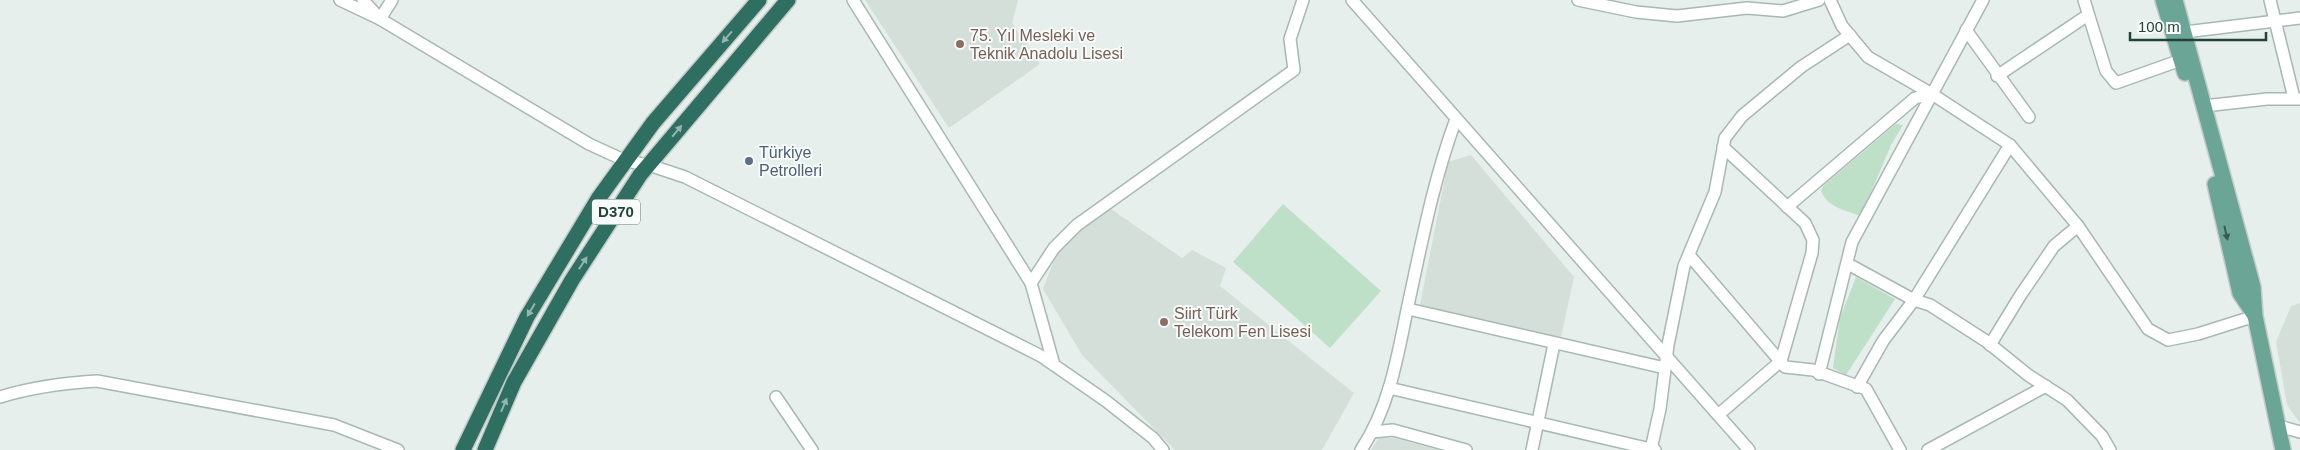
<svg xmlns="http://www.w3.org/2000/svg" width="2300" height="450" font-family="Arial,sans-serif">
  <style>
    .built { fill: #d4dfda }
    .green { fill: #bfe0c8 }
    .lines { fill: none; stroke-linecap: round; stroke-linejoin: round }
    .minor-casing { stroke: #a8b8b2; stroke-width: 14 }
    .major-casing { stroke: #c2cac8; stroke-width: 18 }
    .highway-casing { stroke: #c2cac8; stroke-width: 18 }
    .minor { stroke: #fff; stroke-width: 11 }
    .major { stroke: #6aa596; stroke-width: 15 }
    .highway { stroke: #2f6f62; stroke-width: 15 }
    .oneway { fill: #93b5ae }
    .oneway2 { fill: #365b51 }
    .education-dot { fill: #8d6e63; stroke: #f7fbf9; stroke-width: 2 }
    .service-dot { fill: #5c6f8a; stroke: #f7fbf9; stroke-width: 2 }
    .labels { text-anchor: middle; stroke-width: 4; stroke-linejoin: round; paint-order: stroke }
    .shield { fill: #f7fbf9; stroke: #637a73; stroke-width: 1 }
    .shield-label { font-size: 15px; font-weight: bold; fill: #24423a }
    .education-label { font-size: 16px; fill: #785e54; stroke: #f7fbf9; text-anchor: start }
    .service-label { font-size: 16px; fill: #4e5e75; stroke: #f7fbf9; text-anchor: start }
  </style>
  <rect width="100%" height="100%" fill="#e6efeb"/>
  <g class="built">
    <path d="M865,0h153l-6,23 28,41 -91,64z"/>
    <path d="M1471,155l103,122 -14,65 -140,-37 28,-143z"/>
    <path d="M1111,209l71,49 10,-8 34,18 -6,18 134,107 -32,57h-147l-93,-95 -39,-66 10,-26 13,-22z"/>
    <path d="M2300,303v120l-13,-18 -11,-63 15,-36z"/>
    <path d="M1379,438h14l46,12h-68z"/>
  </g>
  <g class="green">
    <path d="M1896,124l7,1 -12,20 -30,71c-16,-6 -33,-8 -40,-25l2,-5z"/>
    <path d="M1283,204l98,87 -51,57 -97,-86z"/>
    <path d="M1856,277l39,22 -49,76 -13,-7 7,-50z"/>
  </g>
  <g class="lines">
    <defs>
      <g id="minor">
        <path d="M340,0l40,19 209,125 37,17 23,4 36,12 356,179 65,45 47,37 10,12"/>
        <path d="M363,0l17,19 12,-19"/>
        <path d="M853,0l178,283"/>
        <path d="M1352,0l397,450"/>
        <path d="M1578,0l58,12 41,4 70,-8 36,3 36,-11"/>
        <path d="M1830,0l12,26 26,31 64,37 78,51 68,81 70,103 20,11 30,-6 57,-18"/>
        <path d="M2084,0l22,71 10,12 65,-23"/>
        <path d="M2270,0l24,98"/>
        <path d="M1966,30l63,87"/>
        <path d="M2185,32l115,-14"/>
        <path d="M1997,76l91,-61"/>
        <path d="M2204,106l63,-7h33"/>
        <path d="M1787,207l128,-109 17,-4"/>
        <path d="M1689,255l96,112 28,3 53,19 34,61"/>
        <path d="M1848,264l66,36 16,5 56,36 42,34 39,25 35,36 8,14"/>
        <path d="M1408,309l257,59"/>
        <path d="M1990,345l30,-49 34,-50 24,-20"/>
        <path d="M1054,365l-23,-82 23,-35 23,-23 217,-155 -4,-31 13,-39"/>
        <path d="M1819,374l33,-132 131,-242"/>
        <path d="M1857,387l26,-46 31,-41 96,-155"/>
        <path d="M1389,388l266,62"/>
        <path d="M0,397c32,-10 64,-14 97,-16l237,44 64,25"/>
        <path d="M776,397l36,53"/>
        <path d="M1718,415l63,-54 31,-108 1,-13 -8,-17 -82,-76"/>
        <path d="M2279,426l21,6"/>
        <path d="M1372,432l21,-2 73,20"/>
        <path d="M1651,449l9,-40 8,-64 16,-79 31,-74 10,-54 17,-22 59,-49 49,-32"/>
        <path d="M1361,450c28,-42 36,-91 46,-140 14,-64 26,-129 49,-191"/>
        <path d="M1532,450l22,-106"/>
        <path d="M1928,450l118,-64"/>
      </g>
      <g id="major">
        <path d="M2163,0l22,73"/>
        <path d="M2175,0l78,287 2,29 28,134"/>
        <path d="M2215,184l25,109 14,21"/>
      </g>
      <g id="highway">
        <path d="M463,450l64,-133 71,-118 55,-76 106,-123"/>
        <path d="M485,450l29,-68 58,-102 68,-105 148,-175"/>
      </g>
    </defs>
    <use href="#minor" class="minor-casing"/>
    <use href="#major" class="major-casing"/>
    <use href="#highway" class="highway-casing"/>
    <use href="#minor" class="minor"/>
    <use href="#major" class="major"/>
    <use href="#highway" class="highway"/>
  </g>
  <defs><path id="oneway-solid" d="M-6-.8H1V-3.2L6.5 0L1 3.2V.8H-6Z" transform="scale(1.25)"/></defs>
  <g class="oneway">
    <use href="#oneway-solid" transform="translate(727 37) rotate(131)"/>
    <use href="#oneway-solid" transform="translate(677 131) rotate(-50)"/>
    <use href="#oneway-solid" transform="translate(583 263) rotate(-57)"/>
    <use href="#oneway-solid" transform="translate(531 310) rotate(121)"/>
    <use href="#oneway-solid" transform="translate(504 405) rotate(-67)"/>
  </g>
  <use class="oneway2" href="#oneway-solid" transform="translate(2226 233) rotate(77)"/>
  <g class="education-dot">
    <circle cx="960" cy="44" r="5"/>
    <circle cx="1164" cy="322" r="5"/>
  </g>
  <circle class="service-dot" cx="749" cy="161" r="5"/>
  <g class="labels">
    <rect class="shield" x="592" y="199.5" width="48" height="25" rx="4"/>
    <g class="shield-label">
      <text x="616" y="217">D370</text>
    </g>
    <g class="education-label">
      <text x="970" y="41">75. Yıl Mesleki ve<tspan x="970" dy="18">Teknik Anadolu Lisesi</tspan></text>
      <text x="1174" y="319">Siirt Türk<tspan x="1174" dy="18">Telekom Fen Lisesi</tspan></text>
    </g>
    <g class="service-label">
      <text x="759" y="158">Türkiye<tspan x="759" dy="18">Petrolleri</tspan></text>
    </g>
  </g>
  <path d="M2130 32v8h136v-8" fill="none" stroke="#24423a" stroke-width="2.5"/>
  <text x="2138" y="32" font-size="15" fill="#24423a" stroke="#f7fbf9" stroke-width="4" paint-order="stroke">100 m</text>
</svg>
